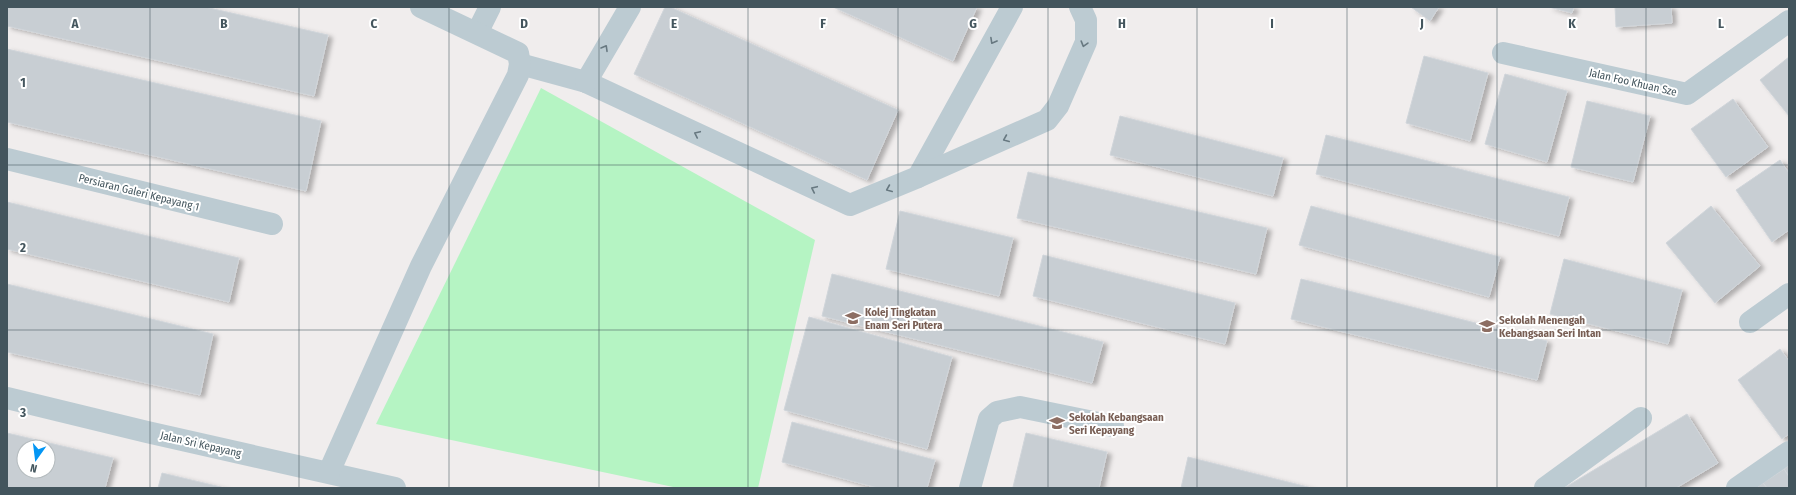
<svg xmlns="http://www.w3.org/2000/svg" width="1796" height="495" font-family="'Fira Sans Condensed',sans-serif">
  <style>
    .green { fill: #b5f4c3 }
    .building { fill: #c8ced3; stroke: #d0d5da; fill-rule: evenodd; filter: url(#shadow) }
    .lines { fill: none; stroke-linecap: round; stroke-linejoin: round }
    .minor { stroke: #bccbd2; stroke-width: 22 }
    .oneway { stroke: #677880 }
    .grid { fill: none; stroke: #43555d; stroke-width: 1; stroke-opacity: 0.55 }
    .labels { text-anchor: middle; stroke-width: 4; stroke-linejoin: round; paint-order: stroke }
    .street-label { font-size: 11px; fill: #43555d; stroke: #fff }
    .education-label { font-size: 11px; font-weight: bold; fill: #785e54; stroke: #fff; text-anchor: start }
    .grid-label { font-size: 13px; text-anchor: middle; font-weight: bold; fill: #43555d; stroke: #fff; stroke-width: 4; stroke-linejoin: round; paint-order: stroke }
  </style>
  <defs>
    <filter id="shadow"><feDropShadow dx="4.5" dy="2.5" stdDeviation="2" flood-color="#0004"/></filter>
  </defs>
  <rect width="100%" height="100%" fill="#f0eded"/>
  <path class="green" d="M541,88l274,152 -57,248h-80l-302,-64z"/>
  <g class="building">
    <path d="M7,7h198l123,28 -14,61 -307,-70z"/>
    <path d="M665,7h5l228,103 -31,70 -233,-106z"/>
    <path d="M833,7h144l-24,54z"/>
    <path d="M1411,7h28l-9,14z"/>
    <path d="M1549,7h25l-2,6z"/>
    <path d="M1615,7h56l1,16 -56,4z"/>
    <path d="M7,49l314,72 -15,70 -299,-69z"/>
    <path d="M1424,56l64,17 -18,68 -64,-18z"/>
    <path d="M1789,57v59l-29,-36z"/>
    <path d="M1505,74l62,17 -20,71 -62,-18z"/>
    <path d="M1733,99l35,48 -42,30 -35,-48z"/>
    <path d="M1587,101l63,15 -17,66 -62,-15z"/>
    <path d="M1120,116l163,42 -10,38 -163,-41z"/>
    <path d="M1326,135l243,62 -10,39 -243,-62z"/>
    <path d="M1780,160l9,13v57l-17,12 -36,-52z"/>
    <path d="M1028,172l239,56 -11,46 -239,-56z"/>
    <path d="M7,202l232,56 -10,44 -222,-53z"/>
    <path d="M1311,206l189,51 -11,40 -190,-52z"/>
    <path d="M1711,206l49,60 -45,37 -49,-60z"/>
    <path d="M900,211l113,27 -14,58 -113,-27z"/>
    <path d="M1043,255l192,48 -10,41 -192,-48z"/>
    <path d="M1564,259l118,31 -14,54 -118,-30z"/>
    <path d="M832,274l271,68 -11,41 -270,-67z"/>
    <path d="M1301,279l246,62 -10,39 -246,-61z"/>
    <path d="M7,284l206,50 -13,61 -193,-43z"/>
    <path d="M809,317l143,40 -25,92 -143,-39z"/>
    <path d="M1780,349l9,12v73l-7,5 -44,-59z"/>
    <path d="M1687,414l31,49 -42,25h-112z"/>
    <path d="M792,422l143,38 -8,28h-49l-96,-26z"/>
    <path d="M7,433l106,25 -8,30h-98zM24,447h24v24h-24z"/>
    <path d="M1026,433l81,19 -8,36 -86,-1z"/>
    <path d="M1188,457l124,31h-131z"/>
    <path d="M1789,465v12l-5,-8z"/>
    <path d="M1784,469l5,8v11h-22l-4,-5z"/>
    <path d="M162,473l63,15h-67z"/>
    <path d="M1763,483l4,5h-11z"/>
  </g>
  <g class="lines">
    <g class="minor">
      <path d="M477,33l13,-26"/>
      <path d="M1503,53l184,41 102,-73"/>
      <path d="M520,64l66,18 264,123 68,-28 94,-170"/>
      <path d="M586,82l44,-75"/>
      <path d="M7,159l265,65"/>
      <path d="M918,177l129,-57 11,-14 28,-64v-22l-6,-13"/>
      <path d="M1750,322l39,-28"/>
      <path d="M7,398l140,34 248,56"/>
      <path d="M329,472l92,-206 97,-191 2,-11 -2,-11 -97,-46"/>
      <path d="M970,488l19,-69 8,-7 23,-5 93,19"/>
      <path d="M1545,488l96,-70"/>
      <path d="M1737,488l52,-36"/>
    </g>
  </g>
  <defs><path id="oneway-chevron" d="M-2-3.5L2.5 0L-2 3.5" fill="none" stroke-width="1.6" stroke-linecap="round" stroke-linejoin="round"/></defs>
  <g class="oneway">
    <use href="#oneway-chevron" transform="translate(993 41) rotate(119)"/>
    <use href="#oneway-chevron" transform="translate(1084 44) rotate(106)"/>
    <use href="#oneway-chevron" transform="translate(605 48) rotate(-60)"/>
    <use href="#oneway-chevron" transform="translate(697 134) rotate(-155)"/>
    <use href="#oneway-chevron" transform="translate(1006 139) rotate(157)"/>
    <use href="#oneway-chevron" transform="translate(814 189) rotate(-155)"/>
    <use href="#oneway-chevron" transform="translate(889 189) rotate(157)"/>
  </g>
  <path class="grid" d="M150,7v481M299,7v481M449,7v481M599,7v481M748,7v481M898,7v481M1048,7v481M1197,7v481M1347,7v481M1497,7v481M1646,7v481M7,165h1782M7,330h1782"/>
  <defs>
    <symbol id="school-bare" viewBox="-9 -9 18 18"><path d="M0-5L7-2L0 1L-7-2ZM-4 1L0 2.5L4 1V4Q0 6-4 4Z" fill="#8d6e63" stroke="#fff" stroke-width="2.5" paint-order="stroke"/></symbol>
  </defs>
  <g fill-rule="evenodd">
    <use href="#school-bare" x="842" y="307" width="22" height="22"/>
    <use href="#school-bare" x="1476" y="315" width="22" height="22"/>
    <use href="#school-bare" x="1046" y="412" width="22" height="22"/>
  </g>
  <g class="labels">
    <g class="street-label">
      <text transform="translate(1633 82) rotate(13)" y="4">Jalan Foo Khuan Sze</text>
      <text transform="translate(139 192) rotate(14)" y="4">Persiaran Galeri Kepayang 1</text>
      <text transform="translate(201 444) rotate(13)" y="4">Jalan Sri Kepayang</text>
    </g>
    <g class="education-label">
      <text x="865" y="316">Kolej Tingkatan<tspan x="865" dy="13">Enam Seri Putera</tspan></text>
      <text x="1499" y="324">Sekolah Menengah<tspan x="1499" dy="13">Kebangsaan Seri Intan</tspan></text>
      <text x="1069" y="421">Sekolah Kebangsaan<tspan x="1069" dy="13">Seri Kepayang</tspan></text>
    </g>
  </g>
  <g class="grid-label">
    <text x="75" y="28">A</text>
    <text x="224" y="28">B</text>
    <text x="374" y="28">C</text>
    <text x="524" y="28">D</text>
    <text x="674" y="28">E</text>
    <text x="823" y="28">F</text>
    <text x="973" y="28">G</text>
    <text x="1122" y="28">H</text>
    <text x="1272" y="28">I</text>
    <text x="1422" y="28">J</text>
    <text x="1572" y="28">K</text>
    <text x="1721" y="28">L</text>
    <text x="23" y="87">1</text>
    <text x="23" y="252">2</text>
    <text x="23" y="417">3</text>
  </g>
  <rect width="1796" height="495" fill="none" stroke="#43555d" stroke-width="16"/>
  <g transform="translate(36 459) rotate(194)"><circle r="19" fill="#ffffff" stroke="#b4bbbe"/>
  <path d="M0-3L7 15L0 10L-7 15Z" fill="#0396f4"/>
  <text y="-6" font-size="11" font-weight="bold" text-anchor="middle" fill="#43555d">N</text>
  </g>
</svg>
